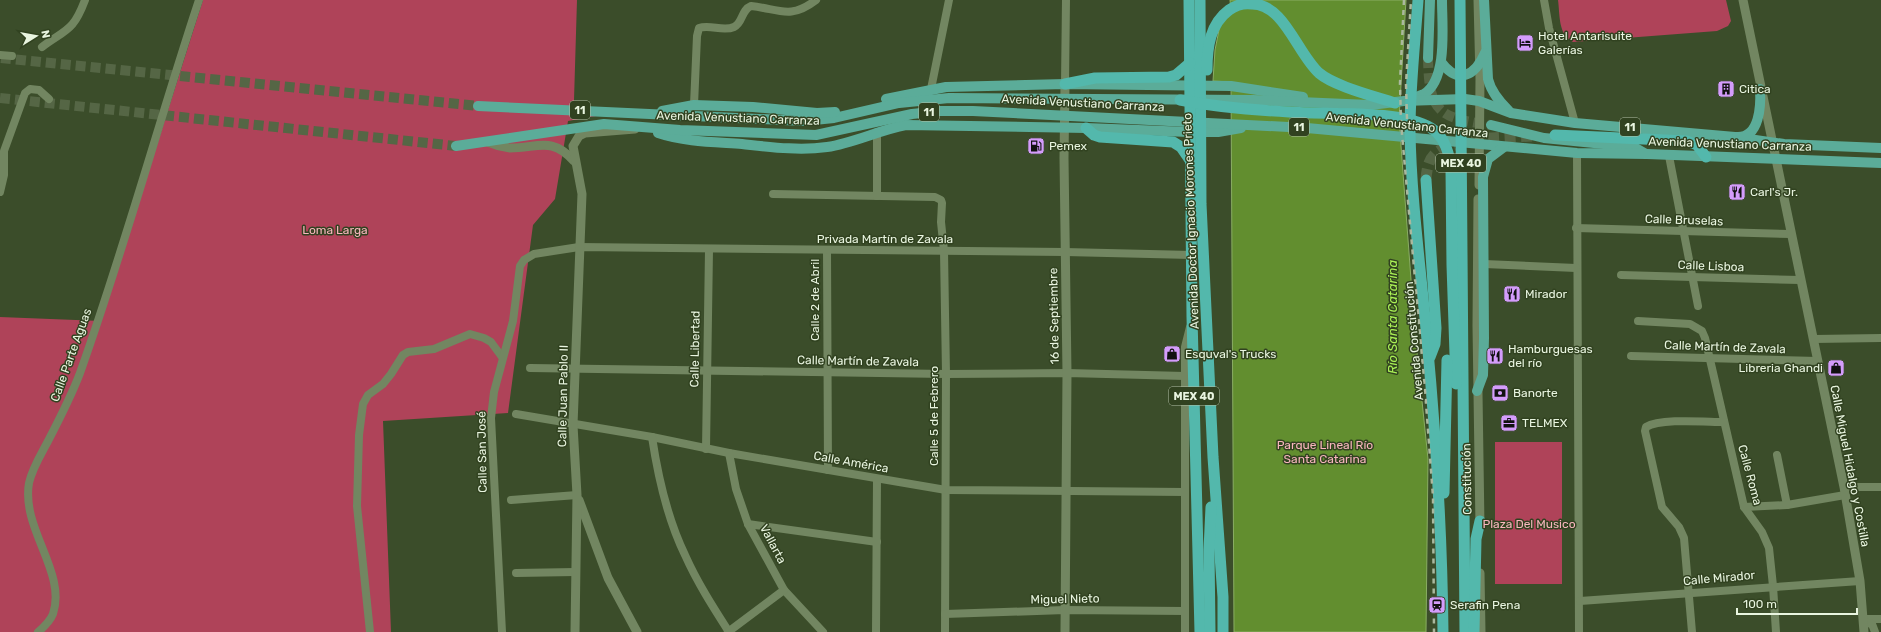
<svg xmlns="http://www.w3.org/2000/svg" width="1881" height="632" font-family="Rubik,sans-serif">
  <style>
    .green { fill: #af4359 }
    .water { fill: #628e2f; stroke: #8aad64 }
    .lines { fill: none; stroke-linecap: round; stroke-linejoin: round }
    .primary-tunnel { stroke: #556645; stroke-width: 10; stroke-dasharray: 10 5; stroke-linecap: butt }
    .trunk-tunnel { stroke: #556645; stroke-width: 11; stroke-dasharray: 11 5.5; stroke-linecap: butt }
    .minor { stroke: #728661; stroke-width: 8 }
    .tertiary { stroke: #728661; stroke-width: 9 }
    .primary { stroke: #5bac99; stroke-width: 10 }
    .trunk { stroke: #53b8ac; stroke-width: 11 }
    .rail { stroke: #aab89e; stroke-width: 2.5; stroke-dasharray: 5 5; stroke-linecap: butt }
    .labels { text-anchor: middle; stroke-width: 3; stroke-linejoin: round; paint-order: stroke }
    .shield { fill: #314220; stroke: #b2bfa6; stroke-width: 1 }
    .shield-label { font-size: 11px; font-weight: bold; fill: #e9f5e0 }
    .poi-label { font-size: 12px; fill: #e9f5e0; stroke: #314220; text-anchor: start }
    .street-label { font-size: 12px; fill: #e9f5e0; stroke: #314220 }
    .park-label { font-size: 12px; fill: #f9b6be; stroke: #314220 }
    .water-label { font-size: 13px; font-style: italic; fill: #a9f055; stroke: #314220 }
  </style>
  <rect width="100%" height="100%" fill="#3b4d2a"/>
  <g class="green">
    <path d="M203,0h374l-3,100 -5,13 27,3 -28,5 -13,78 -22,26 -25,188 -125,8 8,211h-391v-315l101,4z"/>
    <path d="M1558,0h168l5,21 -3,5 -11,5 -144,11c-15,-7 -13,-27 -15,-42z"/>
    <rect x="1495" y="442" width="67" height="142"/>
  </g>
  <path class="water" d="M1230,0h176l-7,119 16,214 13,126 -2,173h-192l-3,-550 -18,-1 2,-31 6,-30 10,-7z"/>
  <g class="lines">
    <g class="primary-tunnel">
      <path d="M1,58l477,48"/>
      <path d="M1428,58c1,54 10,60 63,67"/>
      <path d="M0,98l456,48"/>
    </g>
    <g class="trunk-tunnel">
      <path d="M1472,142l19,-4 41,-2"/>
      <path d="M1426,180c1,-20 7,-31 29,-35"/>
    </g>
    <g class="minor">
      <path d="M1544,0l5,28 26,95"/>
      <path d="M42,47c24,-18 31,-15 43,-47"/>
      <path d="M0,55l12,1"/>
      <path d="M1065,84l1,-84"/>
      <path d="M931,89l18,-89"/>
      <path d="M694,105l3,-69 2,-8c11,-4 24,4 35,-1 9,-4 7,-17 17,-21 28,3 39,14 65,-6"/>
      <path d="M1577,153l2,479"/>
      <path d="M1669,156l29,150"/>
      <path d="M0,192l4,-17v-24l21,-58 5,-4 9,1 10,9"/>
      <path d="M773,194l162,3 6,3 1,3 -1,19 3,29 2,123 -1,258"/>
      <path d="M877,196v-64"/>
      <path d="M1576,228l215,6"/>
      <path d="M827,250l1,220"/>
      <path d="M1484,264l92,4"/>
      <path d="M1621,275l179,5"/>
      <path d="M1638,321l52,3 12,7 3,7 39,169 18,25 7,16 4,38 3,46"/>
      <path d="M1814,339l67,-1"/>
      <path d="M1631,356l187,5"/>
      <path d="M530,368l416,6 121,-1 118,3"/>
      <path d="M516,414l136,23 77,16 217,37 239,2"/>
      <path d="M652,437c6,40 15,81 33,118 12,27 28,52 44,77"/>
      <path d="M706,449l3,-199"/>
      <path d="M729,453l7,36 12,35 36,66 39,42"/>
      <path d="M1777,455l10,50"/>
      <path d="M1844,487h37"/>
      <path d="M511,500l66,-5"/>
      <path d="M1744,507l43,-2 58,-10"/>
      <path d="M748,524l129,18"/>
      <path d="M516,573l59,-1"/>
      <path d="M1580,601l280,-20"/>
      <path d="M945,614l120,-4 120,1"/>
      <path d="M1864,619h17"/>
      <path d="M1864,622l8,2 3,8"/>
      <path d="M38,632c6,-5 12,-11 15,-18 14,-42 -32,-85 -24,-131 3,-14 11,-27 18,-40 12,-23 24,-46 33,-70 44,-123 78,-249 119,-373"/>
      <path d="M370,632l-13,-126 2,-71 4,-31 5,-9 15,-11 8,-10 12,-19 5,-3 26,-3 36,-15 14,4 7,4 11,15"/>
      <path d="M502,632l-11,-214 3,-26 19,-71 7,-55 4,-6 10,-6 45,-7 486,5 127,3"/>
      <path d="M728,632l56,-42"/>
      <path d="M876,632l1,-153"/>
      <path d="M1185,632v-285l5,-20"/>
      <path d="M1692,632l-8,-94 -5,-11 -17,-20 -17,-76 1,-4c15,-9 60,-5 78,-5"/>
    </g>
    <g class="tertiary">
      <path d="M1478,0l2,79 -1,106"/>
      <path d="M1743,0l101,487 16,94 4,51"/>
      <path d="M488,142c7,3 14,5 22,6 28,0 42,-12 64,13"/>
      <path d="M1478,199l-1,127 3,201"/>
      <path d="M579,500l29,78 29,54"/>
      <path d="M1480,573l1,59"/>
      <path d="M575,632l2,-137 -4,-70 9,-231 -9,-48 6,-10 6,-3 50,-4"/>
      <path d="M1065,632l2,-259 -3,-215 1,-74"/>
    </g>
    <g class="primary">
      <path d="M1484,0l4,79c3,13 12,23 21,32"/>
      <path d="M1428,58l2,-58"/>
      <path d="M1441,62c17,23 34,14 44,-9"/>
      <path d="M886,99l60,-12 119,-3 166,2 72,11"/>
      <path d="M1412,99c3,-2 8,-3 12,-5 24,-15 18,-68 18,-94"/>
      <path d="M478,106l326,15 30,-3 65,-15 50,-5 304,2 117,5 34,-4 61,-2 14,2 32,12 64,10 160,14 49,7 97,4"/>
      <path d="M662,111l32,-6 59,2 64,6 18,-1"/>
      <path d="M1491,125l53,13 90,9 12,7"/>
      <path d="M658,133c27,9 56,9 84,11 28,3 57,7 85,3 27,-4 52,-17 79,-22l180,3 103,4h29l23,-4"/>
      <path d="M1737,137c23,1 24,-32 23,-48"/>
      <path d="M456,146l148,-22 76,6 136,5 96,-21 28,-3h33l334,17 270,25 70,1 234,9"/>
      <path d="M1477,391l6,-16 1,-37 -1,-161 5,-18 16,-12"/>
    </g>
    <g class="trunk">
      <path d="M1189,0l3,317 8,315"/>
      <path d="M1200,0l1,204 12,253 10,140v35"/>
      <path d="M1418,0c-3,43 -8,87 -8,130 1,70 11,140 17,210 9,97 15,195 16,292"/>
      <path d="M1460,0l5,632"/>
      <path d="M1207,70c0,-23 3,-46 22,-60 7,-5 15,-7 23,-6 32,0 45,49 67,69 15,13 55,23 76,30"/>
      <path d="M1065,84l30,-6 74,-1 7,-2 14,-12"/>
      <path d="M1180,100c36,7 73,10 109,12 39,3 110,-3 142,16 14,8 19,28 20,42l1,95 4,119"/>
      <path d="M1086,128l8,7 6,2 73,5 8,5 9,13"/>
      <path d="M1555,135l132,6 10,4 9,12"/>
      <path d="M1426,180l10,148 -1,16 -5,13"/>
      <path d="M1444,493l3,-133"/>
      <path d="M1210,632l-1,-82 2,-43"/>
      <path d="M1474,632l2,-93 4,-18"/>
    </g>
    <g class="rail">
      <path d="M1404,0l-4,83 1,40 24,267 8,107 1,135"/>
      <path d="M1407,119l-1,-35 5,-84"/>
    </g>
  </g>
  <defs>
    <symbol id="hotel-square" viewBox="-11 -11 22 22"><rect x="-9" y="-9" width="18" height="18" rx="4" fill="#d49cfb" stroke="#314220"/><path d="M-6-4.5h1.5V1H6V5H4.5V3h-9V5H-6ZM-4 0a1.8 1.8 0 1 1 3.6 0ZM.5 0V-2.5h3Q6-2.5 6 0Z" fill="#111"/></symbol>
    <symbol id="building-square" viewBox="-11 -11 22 22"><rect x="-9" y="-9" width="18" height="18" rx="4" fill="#d49cfb" stroke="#314220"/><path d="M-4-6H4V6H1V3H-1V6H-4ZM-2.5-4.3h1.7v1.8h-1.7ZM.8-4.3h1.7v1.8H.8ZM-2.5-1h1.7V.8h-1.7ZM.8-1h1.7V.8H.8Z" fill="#111"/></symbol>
    <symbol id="fuel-square" viewBox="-11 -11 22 22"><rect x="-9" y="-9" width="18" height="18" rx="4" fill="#d49cfb" stroke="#314220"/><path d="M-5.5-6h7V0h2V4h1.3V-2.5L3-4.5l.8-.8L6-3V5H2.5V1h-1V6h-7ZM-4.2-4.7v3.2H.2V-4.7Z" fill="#111"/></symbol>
    <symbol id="restaurant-square" viewBox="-11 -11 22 22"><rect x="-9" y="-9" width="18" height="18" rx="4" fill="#d49cfb" stroke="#314220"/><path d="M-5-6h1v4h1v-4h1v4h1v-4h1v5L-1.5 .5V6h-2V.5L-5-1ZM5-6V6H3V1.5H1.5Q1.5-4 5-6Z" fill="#111"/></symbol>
    <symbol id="shop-square" viewBox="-11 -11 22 22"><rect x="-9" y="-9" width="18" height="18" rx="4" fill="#d49cfb" stroke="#314220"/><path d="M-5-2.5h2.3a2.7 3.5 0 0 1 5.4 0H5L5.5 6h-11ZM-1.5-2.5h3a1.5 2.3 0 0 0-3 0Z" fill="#111"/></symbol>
    <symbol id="bank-square" viewBox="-11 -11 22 22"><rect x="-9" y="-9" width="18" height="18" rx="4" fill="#d49cfb" stroke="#314220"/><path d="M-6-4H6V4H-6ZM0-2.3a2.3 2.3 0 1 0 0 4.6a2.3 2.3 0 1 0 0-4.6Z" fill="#111"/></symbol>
    <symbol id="office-square" viewBox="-11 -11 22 22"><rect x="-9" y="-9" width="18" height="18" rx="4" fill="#d49cfb" stroke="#314220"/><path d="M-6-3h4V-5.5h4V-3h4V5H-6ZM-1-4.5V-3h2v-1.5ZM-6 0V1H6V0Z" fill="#111"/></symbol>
    <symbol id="station-square" viewBox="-11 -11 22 22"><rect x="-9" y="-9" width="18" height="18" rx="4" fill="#d49cfb" stroke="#314220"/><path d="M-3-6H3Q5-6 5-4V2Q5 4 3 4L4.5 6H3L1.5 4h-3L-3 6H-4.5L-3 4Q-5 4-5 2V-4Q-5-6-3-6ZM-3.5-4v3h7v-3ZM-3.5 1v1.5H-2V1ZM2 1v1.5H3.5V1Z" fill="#111"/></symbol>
  </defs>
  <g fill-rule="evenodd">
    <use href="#hotel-square" x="1515" y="33" width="20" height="20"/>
    <use href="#building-square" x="1716" y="79" width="20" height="20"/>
    <use href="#fuel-square" x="1026" y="136" width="20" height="20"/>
    <use href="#restaurant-square" x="1727" y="182" width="20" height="20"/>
    <use href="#restaurant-square" x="1502" y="284" width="20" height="20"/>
    <use href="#shop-square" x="1162" y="344" width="20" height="20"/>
    <use href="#restaurant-square" x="1485" y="346" width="20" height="20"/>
    <use href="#shop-square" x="1826" y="358" width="20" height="20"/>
    <use href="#bank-square" x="1490" y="383" width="20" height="20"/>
    <use href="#office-square" x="1499" y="413" width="20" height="20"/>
    <use href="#station-square" x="1427" y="595" width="20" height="20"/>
  </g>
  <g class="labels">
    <g class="shield">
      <rect x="570" y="101" width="20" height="18" rx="3"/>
      <rect x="919" y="103" width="20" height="18" rx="3"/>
      <rect x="1289" y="118" width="20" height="18" rx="3"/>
      <rect x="1620" y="118" width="20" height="18" rx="3"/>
      <rect x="1436" y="154" width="50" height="18" rx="3"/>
      <rect x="1169" y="387" width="50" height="18" rx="3"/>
    </g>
    <g class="shield-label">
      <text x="580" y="114">11</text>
      <text x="929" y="116">11</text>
      <text x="1299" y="131">11</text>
      <text x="1630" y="131">11</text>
      <text x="1461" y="167">MEX 40</text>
      <text x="1194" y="400">MEX 40</text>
    </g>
    <g class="poi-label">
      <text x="1538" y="40">Hotel Antarisuite<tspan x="1538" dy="14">Galerías</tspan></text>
      <text x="1739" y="93">Citica</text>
      <text x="1049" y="150">Pemex</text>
      <text x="1750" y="196">Carl's Jr.</text>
      <text x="1525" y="298">Mirador</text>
      <text x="1508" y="353">Hamburguesas<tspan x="1508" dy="14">del río</tspan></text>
      <text x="1185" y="358">Esquval's Trucks</text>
      <text x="1823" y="372" text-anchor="end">Libreria Ghandi</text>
      <text x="1513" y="397">Banorte</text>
      <text x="1522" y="427">TELMEX</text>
      <text x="1450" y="609">Serafin Pena</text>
    </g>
    <g class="street-label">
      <text transform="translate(1083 103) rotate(3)" y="4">Avenida Venustiano Carranza</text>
      <text transform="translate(738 118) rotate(2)" y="4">Avenida Venustiano Carranza</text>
      <text transform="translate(1407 125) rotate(6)" y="4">Avenida Venustiano Carranza</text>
      <text transform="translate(1730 144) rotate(2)" y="4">Avenida Venustiano Carranza</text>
      <text transform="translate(1684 220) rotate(2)" y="4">Calle Bruselas</text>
      <text transform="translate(1191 221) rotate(-92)" y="4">Avenida Doctor Ignacio Morones Prieto</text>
      <text x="885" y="243">Privada Martín de Zavala</text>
      <text transform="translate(1711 266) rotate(2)" y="4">Calle Lisboa</text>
      <text transform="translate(815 300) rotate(-90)" y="4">Calle 2 de Abril</text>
      <text transform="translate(1054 316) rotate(-91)" y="4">16 de Septiembre</text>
      <text transform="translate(1414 341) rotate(-95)" y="4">Avenida Constitución</text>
      <text transform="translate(1725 347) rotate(2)" y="4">Calle Martín de Zavala</text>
      <text transform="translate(695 349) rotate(-89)" y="4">Calle Libertad</text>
      <text transform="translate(71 355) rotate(-70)" y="4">Calle Parte Aguas</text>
      <text transform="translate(858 361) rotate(1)" y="4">Calle Martín de Zavala</text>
      <text transform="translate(563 396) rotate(-89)" y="4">Calle Juan Pablo II</text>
      <text transform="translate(934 416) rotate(-90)" y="4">Calle 5 de Febrero</text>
      <text transform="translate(482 452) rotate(-91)" y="4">Calle San José</text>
      <text transform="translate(851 462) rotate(10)" y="4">Calle América</text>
      <text transform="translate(1850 466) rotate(79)" y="4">Calle Miguel Hidalgo y Costilla</text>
      <text transform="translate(1750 475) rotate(75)" y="4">Calle Roma</text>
      <text transform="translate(1467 479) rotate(-91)" y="4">Constitución</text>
      <text transform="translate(773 544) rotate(62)" y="4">Vallarta</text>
      <text transform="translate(1719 578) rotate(-5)" y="4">Calle Mirador</text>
      <text transform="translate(1065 599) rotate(-1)" y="4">Miguel Nieto</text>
    </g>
    <g class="park-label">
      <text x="335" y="234">Loma Larga</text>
      <text x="1325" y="449">Parque Lineal Río<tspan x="1325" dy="14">Santa Catarina</tspan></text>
      <text x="1529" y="528">Plaza Del Musico</text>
    </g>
    <g class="water-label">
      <text transform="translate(1392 317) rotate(-90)" y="5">Río Santa Catarina</text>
    </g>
  </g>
  <g transform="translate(36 36) rotate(79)" stroke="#314220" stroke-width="3" paint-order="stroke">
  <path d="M0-3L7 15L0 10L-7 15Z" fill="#e9f5e0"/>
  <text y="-6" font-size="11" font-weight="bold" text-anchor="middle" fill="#e9f5e0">N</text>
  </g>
  <path d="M1737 608v6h120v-6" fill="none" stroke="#e9f5e0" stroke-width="2"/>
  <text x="1743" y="608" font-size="12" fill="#e9f5e0" stroke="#314220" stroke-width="3" paint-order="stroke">100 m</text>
</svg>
